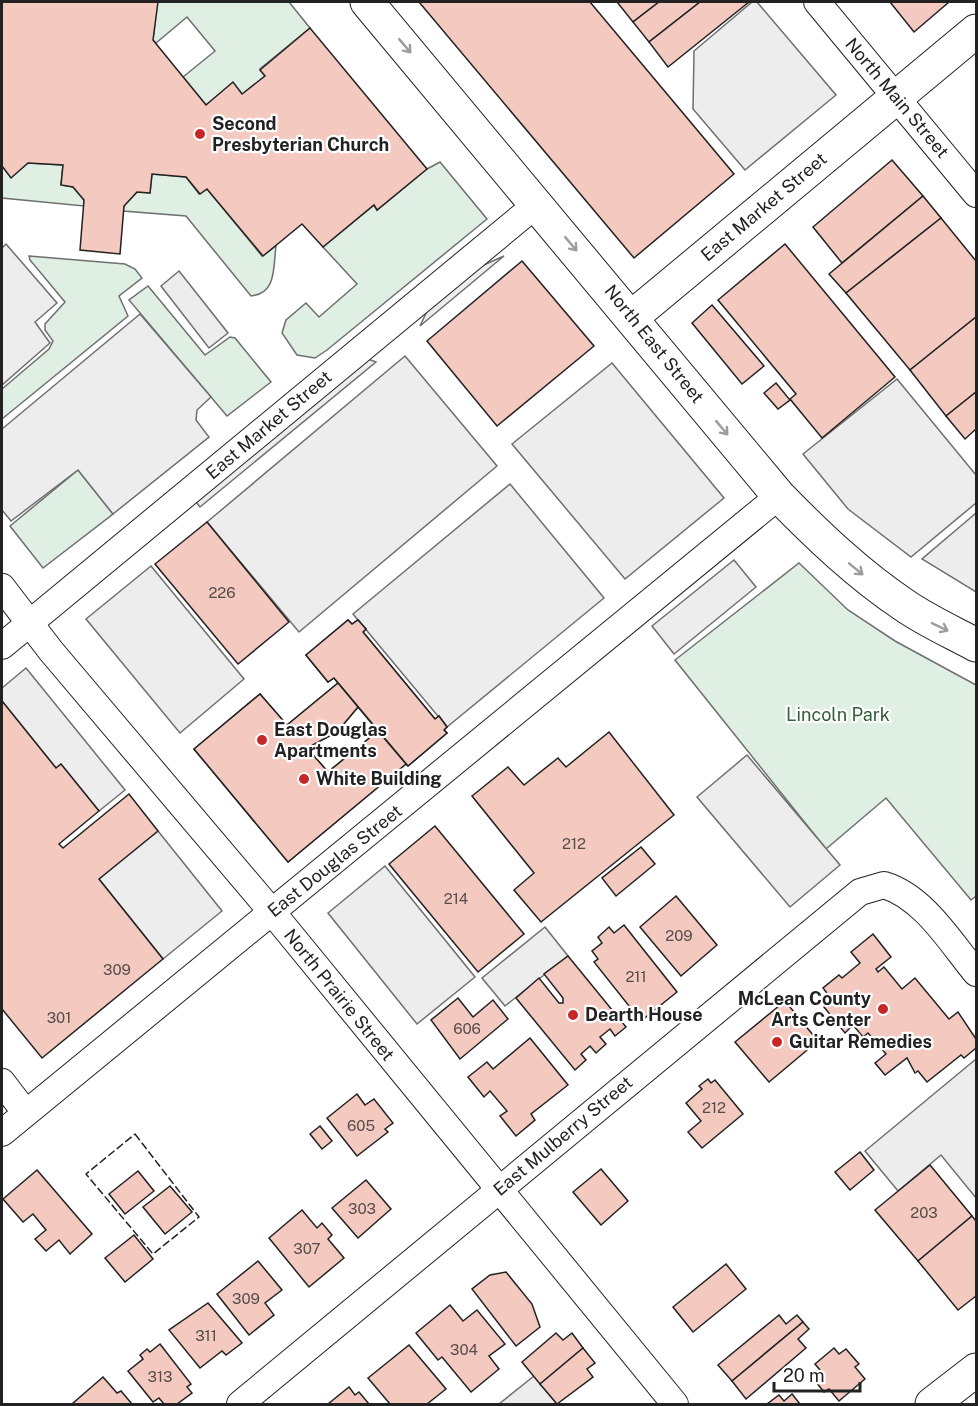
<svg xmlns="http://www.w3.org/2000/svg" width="978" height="1406" font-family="'Public Sans',sans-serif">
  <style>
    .green { fill: #e0efe3; stroke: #6f6f6f; stroke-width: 1.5 }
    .parking { fill: #ededed; stroke: #6f6f6f; stroke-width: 1.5 }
    .building { fill: #f3c9c0; stroke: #222; stroke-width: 1.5; fill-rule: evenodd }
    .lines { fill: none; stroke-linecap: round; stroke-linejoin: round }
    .street-casing { stroke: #222; stroke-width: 28 }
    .secondary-casing { stroke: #222; stroke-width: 35 }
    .primary-casing { stroke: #222; stroke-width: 35 }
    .street { stroke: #fff; stroke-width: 26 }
    .secondary { stroke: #fff; stroke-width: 33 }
    .primary { stroke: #fff; stroke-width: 33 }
    .fence { stroke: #222; stroke-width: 1.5; stroke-dasharray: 8 3; stroke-linecap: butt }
    .oneway { stroke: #9c9c9c }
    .poi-dot { fill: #c62828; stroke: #fff; stroke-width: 2 }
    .labels { text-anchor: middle; stroke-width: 4.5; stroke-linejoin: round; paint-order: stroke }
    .number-label { font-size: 15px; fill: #564c4a }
    .street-label { font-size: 18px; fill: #222; stroke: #fff }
    .poi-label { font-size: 18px; font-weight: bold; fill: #222; stroke: #fff; text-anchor: start }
    .park-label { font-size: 18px; fill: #2f5e38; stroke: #fff }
  </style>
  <rect width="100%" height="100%" fill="#fff"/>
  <g class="green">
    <path d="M157,2h132l21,26 -50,41 5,7 -22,19 -10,-12 -27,22 -23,-28 32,-26 -28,-34 -31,26 -3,-3z"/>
    <path d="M440,162l47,57 -160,131 -12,8 -18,-3 -15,-22 4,-13 20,-17 13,14 38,-33 -34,-37 51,-42 3,5 50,-41z"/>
    <path d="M28,163l35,2 -2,20 12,2 11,13v6l-82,-8v-32l9,11z"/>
    <path d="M152,174l34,3 13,17 8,-5 55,67 14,-10c-3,22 1,47 -25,50l-65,-80 -63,-5 1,-5 13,-14 13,1z"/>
    <path d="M29,256l96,8 10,5 7,9 -23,18 9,20 -126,103v-30l47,-40 4,-8 -8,-11v-6l20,-22 -35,-42z"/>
    <path d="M148,286l57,69 25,-18 5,1 36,44 -44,34 -98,-116z"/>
    <path d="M78,470l35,44 -70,54 -33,-42z"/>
    <path d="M799,563l49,47 47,31 81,44v211l-5,4 -85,-102 -60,51 -151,-189z"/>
  </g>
  <g class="parking">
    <path d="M752,2h5l79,93 -91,75 -52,-61 1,-58z"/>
    <path d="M6,244l51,59 -22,19 15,21 -48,42v-137z"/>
    <path d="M504,256l-84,70 9,-19 39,-35z"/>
    <path d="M179,271l49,62 -19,15 -48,-62z"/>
    <path d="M140,314l71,83 -14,13 -1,10 13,17 -96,77 -35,-44 -67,51 -9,-11v-81z"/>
    <path d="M355,354l21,8 -176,145 -12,-15z"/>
    <path d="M405,356l92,110 -198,166 -92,-110z"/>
    <path d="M612,363l112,135 -99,81 -113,-135z"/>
    <path d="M897,379l79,96v28l-65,54 -63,-48 -45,-55z"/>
    <path d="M510,484l94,114 -157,129 -94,-113z"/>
    <path d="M976,513v79l-54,-33z"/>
    <path d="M734,560l22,27 -82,67 -22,-28z"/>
    <path d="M151,566l93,113 -64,54 -94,-114z"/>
    <path d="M26,668l99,122 -26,21 -38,-47 -5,4 -54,-67v-13z"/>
    <path d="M747,755l93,110 -50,42 -93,-110z"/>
    <path d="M158,831l64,80 -59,48 -64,-80z"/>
    <path d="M385,866l90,111 -58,47 -89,-111z"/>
    <path d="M545,927l23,29 -63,50 -23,-28z"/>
    <path d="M976,1059v139l-35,-43 -43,36 -33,-40z"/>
    <path d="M534,1376l23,28h-58z"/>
  </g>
  <g class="building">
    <path d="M2,2h156l-5,38 53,65 27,-23 9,12 23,-18 -5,-6 50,-42 117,141 -50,41 -3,-5 -51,42 -21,-23 -39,32 -56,-67 -7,5 -14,-17 -34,-3 -2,19 -13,-1 -13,14 -4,48 -40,-4 4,-50 -11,-13 -12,-2 2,-20 -35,-2 -17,15 -9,-12z"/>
    <path d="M419,2h171l144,172 -100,84z"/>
    <path d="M617,2h42l-26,20z"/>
    <path d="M659,2h41l-51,40 -16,-20z"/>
    <path d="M700,2h49l-81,65 -19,-25z"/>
    <path d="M890,2h59l-35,30z"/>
    <path d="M892,160l31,36 -81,67 -29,-36z"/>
    <path d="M923,196l18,22 -95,75 -17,-19z"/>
    <path d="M941,218l35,43v56l-66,53 -64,-77z"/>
    <path d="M785,244l110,133 -73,61 -32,-39 6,-5 -78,-94z"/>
    <path d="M522,261l72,85 -97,80 -70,-85z"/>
    <path d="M712,305l52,61 -22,18 -50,-61z"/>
    <path d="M976,317v75l-30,24 -36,-46z"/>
    <path d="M776,383l14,17 -12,9 -14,-16z"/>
    <path d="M976,392v37l-11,10 -19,-23z"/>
    <path d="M207,522l82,100 -51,42 -83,-100z"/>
    <path d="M348,620l4,4 6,-4 8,9 -3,3 72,87 4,-3 8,11 -3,3 3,3 -39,33 -2,-2 -118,98 -94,-113 66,-55 27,31 51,-42 -4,-5 -6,4 -22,-27zM358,707l20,24 -50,41 -21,-24 30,-16z"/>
    <path d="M348,620l4,4 6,-4 8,9 -3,3 72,87 4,-3 8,11 -3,3 3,3 -39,33 -74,-88 -6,4 -22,-27z"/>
    <path d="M338,683l20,24 -21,25 -30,16 21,24 50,-41 28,33 -118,98 -94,-113 66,-55 27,31z"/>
    <path d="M2,701l54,67 5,-4 38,47 -40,33 4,4 66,-54 29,37 -59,48 64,80 -121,99 -40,-49z"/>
    <path d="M609,732l65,83 -133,107 -27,-32 20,-17 -62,-77 36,-29 16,18 34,-27 8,9z"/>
    <path d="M435,826l89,108 -46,38 -89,-108z"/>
    <path d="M641,847l14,17 -39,32 -14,-18z"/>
    <path d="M676,896l41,49 -36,31 -41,-49z"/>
    <path d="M624,925l53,67 -36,29 -47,-59 4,-3 -6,-8 10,-8 -4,-6 11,-10 5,6z"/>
    <path d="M873,934l18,23 -15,12 2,3 6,-5 18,22 13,-11 34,41 9,-7 18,27v9l-12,10 -3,-3 -34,27 -9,-11 -3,2 -8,-15 -22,17 -10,-12 11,-9 -18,-21 -5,4 -10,-12 -8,8 -21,-26 8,-7 -9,-12 16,-13 3,3 18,-15 -9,-11z"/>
    <path d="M568,956l58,71 -11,9 -5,-7 -10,8 6,7 -10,9 -6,-7 -9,8 5,6 -11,10 -59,-72 23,-20 20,25h4v-5l-19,-24z"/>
    <path d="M458,998l15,19 20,-17 15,19 -48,40 -29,-39z"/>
    <path d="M785,1001l33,40 -49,41 -34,-40z"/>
    <path d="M530,1038l38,47 -37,29 4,6 -19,16 -16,-20 7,-5 -17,-20 -6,6 -16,-20 19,-15 6,7z"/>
    <path d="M708,1079l3,4 4,-3 28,34 -41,34 -14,-16 13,-11 -15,-18 16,-14 -3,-3z"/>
    <path d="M357,1094l8,11 9,-6 19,24 -8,6 3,3 -31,24 -30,-38z"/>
    <path d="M320,1126l12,15 -10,8 -12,-15z"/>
    <path d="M860,1152l14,18 -24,20 -15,-18z"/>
    <path d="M930,1165l42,51 -54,45 -43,-51z"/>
    <path d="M601,1169l27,32 -27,24 -28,-33z"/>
    <path d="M37,1170l55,64 -22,20 -11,-14 -13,11 -11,-12 11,-9 -13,-16 -10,8 -20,-23z"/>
    <path d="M138,1171l16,20 -29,23 -16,-20z"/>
    <path d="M366,1180l25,29 -33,29 -26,-30z"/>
    <path d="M170,1186l22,26 -27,22 -22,-27z"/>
    <path d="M302,1210l15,18 5,-5 10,12 -4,4 16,19 -35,29 -40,-49z"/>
    <path d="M972,1216l4,5v75l-18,14 -40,-49z"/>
    <path d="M134,1235l19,24 -28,23 -20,-24z"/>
    <path d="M258,1261l24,29 -17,13 9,12 -25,20 -32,-41z"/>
    <path d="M726,1264l20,25 -53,43 -20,-25z"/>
    <path d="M506,1272l26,32 8,23 -24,19 -44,-57 18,-14z"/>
    <path d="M208,1303l34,40 -16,12 -4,-4 -22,17 -31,-38z"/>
    <path d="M450,1305l13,16 14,-11 28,34 -16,12 10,13 -28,23 -29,-35 -4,3 -22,-27z"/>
    <path d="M779,1315l7,9 11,-9 6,7 -71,59 -14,-16z"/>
    <path d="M803,1322l6,7 -11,10 8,9 -60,51 -14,-18z"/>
    <path d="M556,1333l7,7 9,-7 11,15 -43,36 -18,-22z"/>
    <path d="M160,1344l31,40 -4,3 5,6 -15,11h-13l-5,-6 -6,4 -25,-31 15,-12 -3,-4 7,-6 3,3z"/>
    <path d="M409,1345l37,44 -19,15h-37l-22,-26z"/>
    <path d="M583,1348l12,15 -8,6 6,8 -36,27 -17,-20z"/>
    <path d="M834,1348l5,6 7,-5 13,15 -4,3 10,12 -26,22 -10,-12 -5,3 -12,-15 8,-7 -5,-6z"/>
    <path d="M103,1377l14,16 4,-2 11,13h-60z"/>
    <path d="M349,1387l6,8 4,-3 10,12h-41z"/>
    <path d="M792,1394l8,10h-33l12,-9 5,6z"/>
  </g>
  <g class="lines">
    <defs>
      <g id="street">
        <path d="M817,2l159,192"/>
        <path d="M2,587l49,64 221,261 403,492"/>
        <path d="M2,646l535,-442"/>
        <path d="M2,1082l23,30"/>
        <path d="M2,1133l777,-637"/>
        <path d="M240,1404l620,-512 24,-7c40,12 67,58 92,88"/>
      </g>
      <path id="secondary" d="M632,317l344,-286"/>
      <g id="primary">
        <path d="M367,2l412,494c39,40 79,78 125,109 23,16 48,27 72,40"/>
        <path d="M932,1404l44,-34"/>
      </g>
    </defs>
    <use href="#street" class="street-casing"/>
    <use href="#secondary" class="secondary-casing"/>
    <use href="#primary" class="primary-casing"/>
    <use href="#street" class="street"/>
    <use href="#secondary" class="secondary"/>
    <use href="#primary" class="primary"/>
    <path class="fence" d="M135,1134l64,83 -46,37 -67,-80z"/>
  </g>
  <defs><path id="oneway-shaft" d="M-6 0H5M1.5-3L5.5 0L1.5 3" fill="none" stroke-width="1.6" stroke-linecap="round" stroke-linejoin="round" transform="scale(1.5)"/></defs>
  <g class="oneway">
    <use href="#oneway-shaft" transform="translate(405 46) rotate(50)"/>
    <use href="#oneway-shaft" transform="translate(571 244) rotate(50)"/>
    <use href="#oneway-shaft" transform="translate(722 428) rotate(50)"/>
    <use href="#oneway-shaft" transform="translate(856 569) rotate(39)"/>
    <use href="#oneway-shaft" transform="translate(940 627) rotate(26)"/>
  </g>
  <g class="poi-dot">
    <circle cx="200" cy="134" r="6"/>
    <circle cx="262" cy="740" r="6"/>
    <circle cx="304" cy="779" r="6"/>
    <circle cx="883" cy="1009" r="6"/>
    <circle cx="573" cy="1015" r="6"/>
    <circle cx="777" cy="1042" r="6"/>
  </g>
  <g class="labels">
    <g class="number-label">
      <text x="222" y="598">226</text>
      <text x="574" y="849">212</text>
      <text x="456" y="904">214</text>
      <text x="679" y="941">209</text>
      <text x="117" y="975">309</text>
      <text x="636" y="982">211</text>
      <text x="59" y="1023">301</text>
      <text x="467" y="1034">606</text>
      <text x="714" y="1113">212</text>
      <text x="361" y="1131">605</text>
      <text x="362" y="1214">303</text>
      <text x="924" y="1218">203</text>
      <text x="307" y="1254">307</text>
      <text x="246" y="1304">309</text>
      <text x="206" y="1341">311</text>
      <text x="464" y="1355">304</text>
      <text x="160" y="1382">313</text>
    </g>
    <g class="street-label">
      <text transform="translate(897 98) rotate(50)" y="6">North Main Street</text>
      <text transform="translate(764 207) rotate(-40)" y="6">East Market Street</text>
      <text transform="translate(654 344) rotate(51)" y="6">North East Street</text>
      <text transform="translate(269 425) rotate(-40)" y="6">East Market Street</text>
      <text transform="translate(335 861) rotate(-39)" y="6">East Douglas Street</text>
      <text transform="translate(339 995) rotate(51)" y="6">North Prairie Street</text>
      <text transform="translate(563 1136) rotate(-40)" y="6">East Mulberry Street</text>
    </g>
    <g class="poi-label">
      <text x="212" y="130">Second<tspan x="212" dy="21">Presbyterian Church</tspan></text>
      <text x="274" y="736">East Douglas<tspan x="274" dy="21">Apartments</tspan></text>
      <text x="316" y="785">White Building</text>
      <text x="871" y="1005" text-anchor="end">McLean County<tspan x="871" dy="21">Arts Center</tspan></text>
      <text x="585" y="1021">Dearth House</text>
      <text x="789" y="1048">Guitar Remedies</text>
    </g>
    <g class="park-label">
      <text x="838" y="721">Lincoln Park</text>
    </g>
  </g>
  <rect width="978" height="1406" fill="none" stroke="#222222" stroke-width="6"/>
  <path d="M774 1382v9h86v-9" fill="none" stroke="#222222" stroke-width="3"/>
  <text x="783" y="1382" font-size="18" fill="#222222" stroke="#ffffff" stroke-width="4.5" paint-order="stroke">20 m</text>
</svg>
